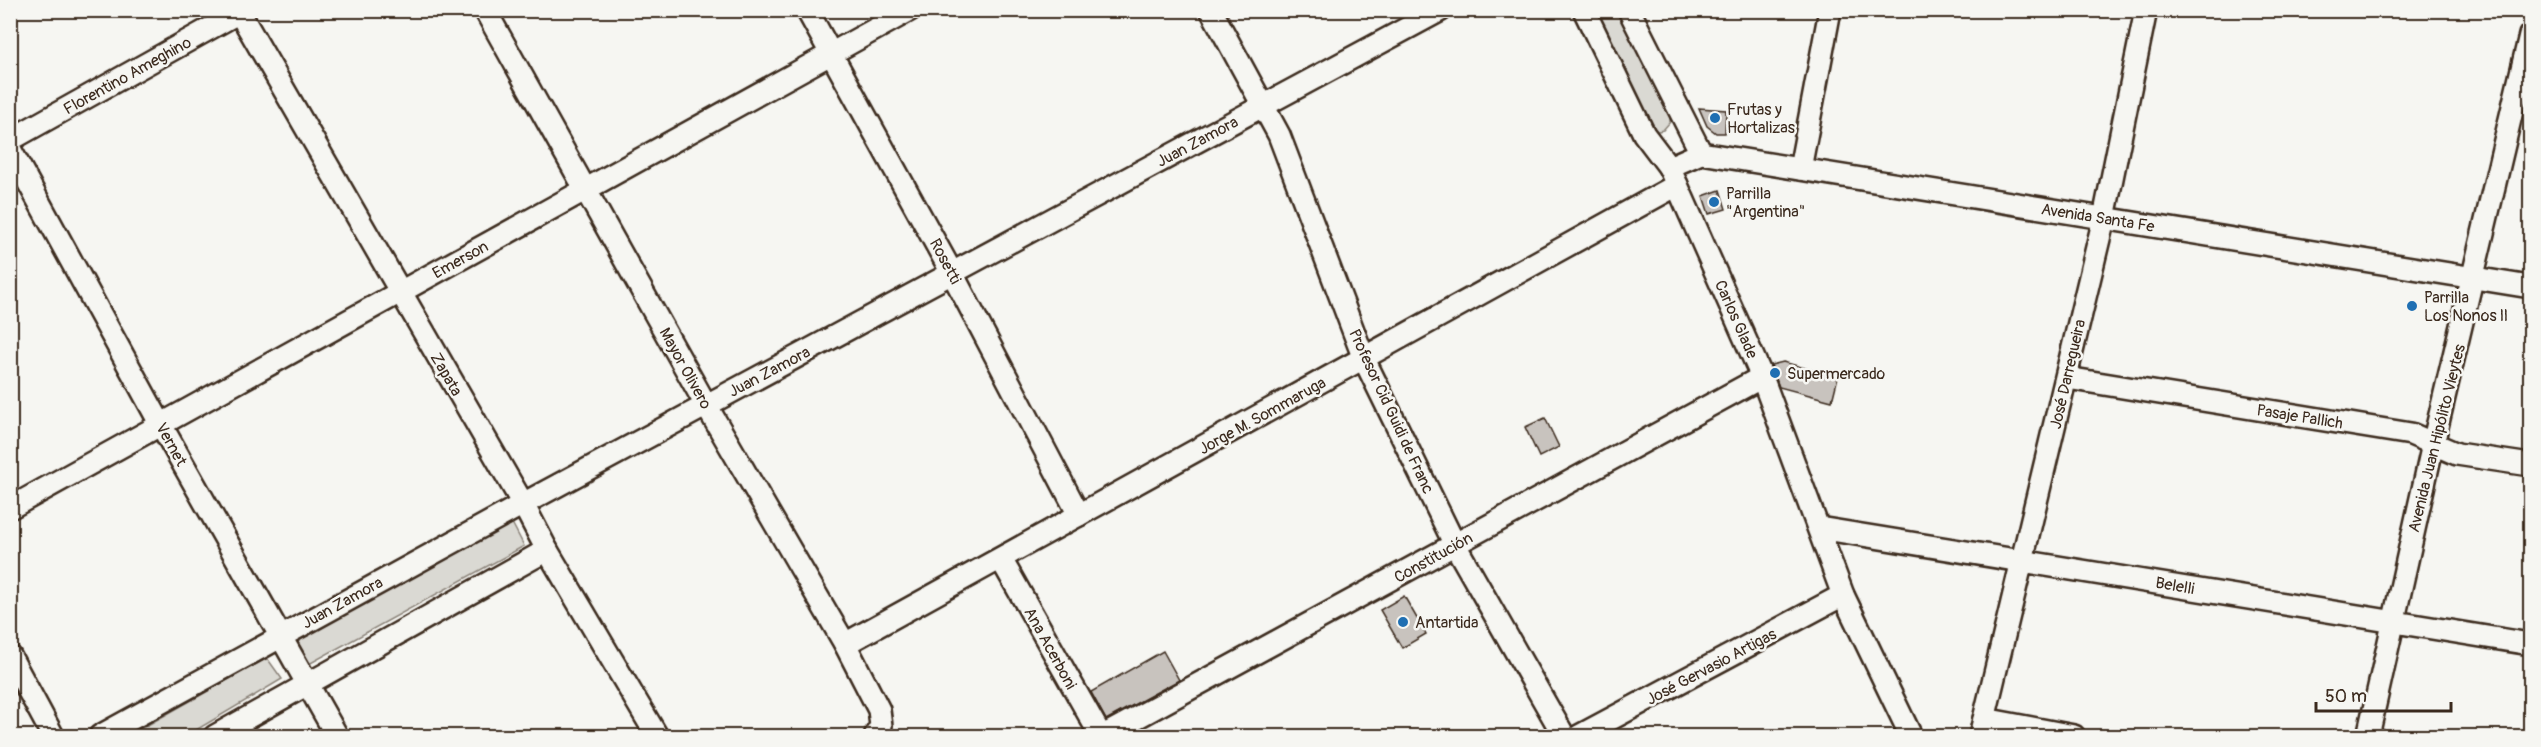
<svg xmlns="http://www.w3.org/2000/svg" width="2541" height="747" font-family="Pangolin,sans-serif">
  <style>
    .green { fill: #dad9d3; stroke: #8a8278; stroke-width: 1.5 }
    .building { fill: #c8c3be; stroke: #3b2a1e; stroke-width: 1.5 }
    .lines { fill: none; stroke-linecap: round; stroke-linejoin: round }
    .minor-casing { stroke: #3b2a1e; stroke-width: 26 }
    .minor { stroke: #f6f6f2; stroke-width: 21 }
    .poi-dot { fill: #1f6fb2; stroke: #f6f6f2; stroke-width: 2 }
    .labels { text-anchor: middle; stroke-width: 5; stroke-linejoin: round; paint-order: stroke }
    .street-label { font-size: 16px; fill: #3b2a1e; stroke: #f6f6f2 }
    .poi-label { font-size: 16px; fill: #3b2a1e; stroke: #f6f6f2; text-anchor: start }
  </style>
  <rect width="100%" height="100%" fill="#f6f6f2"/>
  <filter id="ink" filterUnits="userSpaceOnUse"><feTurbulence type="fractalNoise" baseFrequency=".0167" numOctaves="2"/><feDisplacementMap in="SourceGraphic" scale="12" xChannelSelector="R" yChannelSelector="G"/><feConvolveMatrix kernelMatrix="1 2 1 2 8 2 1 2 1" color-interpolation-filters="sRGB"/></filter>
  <g filter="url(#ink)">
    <g class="green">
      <path d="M1589,11h28l53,101v10l-7,8 -10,2z"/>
      <path d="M510,519l14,27 -215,118 -13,-24z"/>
      <path d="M267,658l15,21 -96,57h-58z"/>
    </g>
    <g class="building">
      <path d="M1699,108l27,2 -1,23h-9l-9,-7z"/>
      <path d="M1720,190l6,19 -17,5 -6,-18z"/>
      <path d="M1783,362l55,15 -6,24 -53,-14 -8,-22z"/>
      <path d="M1545,418l14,29 -20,10 -14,-30z"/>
      <path d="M1404,596l22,38 -24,14 -22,-38z"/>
      <path d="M1163,651l16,29 -73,40 -15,-28z"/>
    </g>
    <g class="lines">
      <defs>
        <g id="minor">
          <path d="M238,10l285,494 24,46 110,186"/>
          <path d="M485,10l221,395 139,239 34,66 2,16 -6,10"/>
          <path d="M807,10l145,263 127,242"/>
          <path d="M1211,10l68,125 85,224 91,186 109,191"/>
          <path d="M1584,10l60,124 25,33 8,18 85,192 81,218 68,141"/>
          <path d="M1629,10l72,143"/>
          <path d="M10,140l233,-130"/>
          <path d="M10,149l151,276 176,311"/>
          <path d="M1669,167l32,-14 829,134"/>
          <path d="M1800,169l30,-159"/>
          <path d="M2067,378l344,56 46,20 73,11"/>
          <path d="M10,508l900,-498"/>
          <path d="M1819,528l711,116"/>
          <path d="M1001,559l100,177"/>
          <path d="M845,644l832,-459"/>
          <path d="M10,656l43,80"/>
          <path d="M1984,719l90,17"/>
          <path d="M100,736l423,-232 918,-494"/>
          <path d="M215,736l332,-186"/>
          <path d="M1103,736l659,-359"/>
          <path d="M1579,736l264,-141"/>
          <path d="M1980,736l124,-518 42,-208"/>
          <path d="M2368,736l65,-292 97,-409"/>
        </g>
      </defs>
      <use href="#minor" class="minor-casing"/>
      <use href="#minor" class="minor"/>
    </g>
  </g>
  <g class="poi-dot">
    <circle cx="1715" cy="118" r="6"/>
    <circle cx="1714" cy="202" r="6"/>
    <circle cx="2412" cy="306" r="6"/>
    <circle cx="1775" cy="373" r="6"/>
    <circle cx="1403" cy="622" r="6"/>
  </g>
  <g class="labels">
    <g class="street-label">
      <text transform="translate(127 75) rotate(-29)" y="6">Florentino Ameghino</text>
      <text transform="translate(1197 141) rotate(-28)" y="6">Juan Zamora</text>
      <text transform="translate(2098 217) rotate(9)" y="6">Avenida Santa Fe</text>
      <text transform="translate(460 259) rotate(-29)" y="6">Emerson</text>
      <text transform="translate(946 261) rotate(62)" y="6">Rosetti</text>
      <text transform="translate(1737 319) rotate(66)" y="6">Carlos Glade</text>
      <text transform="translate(686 368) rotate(61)" y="6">Mayor Olivero</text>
      <text transform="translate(769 371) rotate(-28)" y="6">Juan Zamora</text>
      <text transform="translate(447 374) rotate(60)" y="6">Zapata</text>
      <text transform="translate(2067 374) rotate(-77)" y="6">José Darregueira</text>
      <text transform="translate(1392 411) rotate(65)" y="6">Profesor Cid Guidi de Franc</text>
      <text transform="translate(1262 415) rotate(-29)" y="6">Jorge M. Sommaruga</text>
      <text transform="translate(2300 416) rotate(9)" y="6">Pasaje Pallich</text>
      <text transform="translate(2436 438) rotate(-76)" y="6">Avenida Juan Hipólito Vieytes</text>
      <text transform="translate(172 444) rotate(61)" y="6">Vernet</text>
      <text transform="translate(1433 557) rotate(-29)" y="6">Constitución</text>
      <text transform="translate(2175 585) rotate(10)" y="6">Belelli</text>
      <text transform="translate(342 602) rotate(-29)" y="6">Juan Zamora</text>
      <text transform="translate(1051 648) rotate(61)" y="6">Ana Acerboni</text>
      <text transform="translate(1711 666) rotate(-28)" y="6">José Gervasio Artigas</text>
    </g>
    <g class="poi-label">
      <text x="1727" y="115">Frutas y<tspan x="1727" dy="18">Hortalizas</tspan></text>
      <text x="1726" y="199">Parrilla<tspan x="1726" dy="18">"Argentina"</tspan></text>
      <text x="2424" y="303">Parrilla<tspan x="2424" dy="18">Los Nonos ll</tspan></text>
      <text x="1787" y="379">Supermercado</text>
      <text x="1415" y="628">Antartida</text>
    </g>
  </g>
  <rect width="2541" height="747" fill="none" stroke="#f6f6f2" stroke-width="36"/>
  <rect x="18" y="18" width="2505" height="711" fill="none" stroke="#3b2a1e" stroke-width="2" filter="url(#ink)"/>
  <path d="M2316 702v9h135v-9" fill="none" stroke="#3b2a1e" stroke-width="3"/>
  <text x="2325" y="702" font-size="18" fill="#3b2a1e" stroke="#f6f6f2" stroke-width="4.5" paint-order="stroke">50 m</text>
</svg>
